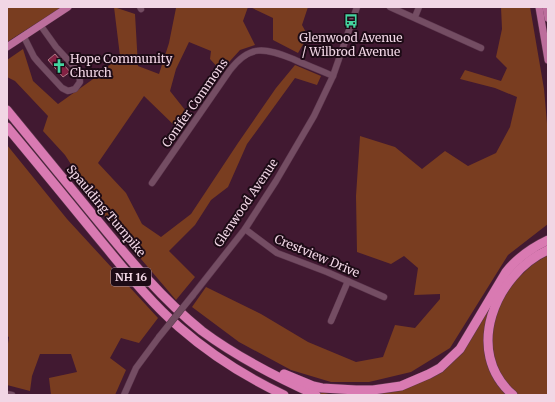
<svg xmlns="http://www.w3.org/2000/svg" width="555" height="402" font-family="Merriweather,serif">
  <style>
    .green { fill: #793d20 }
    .building { fill: #832143; stroke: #ae7783 }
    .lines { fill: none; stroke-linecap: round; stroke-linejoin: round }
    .minor-casing { stroke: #5d374e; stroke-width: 7 }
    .major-casing { stroke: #5d374e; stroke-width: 8 }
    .highway-casing { stroke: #5d374e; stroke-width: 10 }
    .minor { stroke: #744d63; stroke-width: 6 }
    .major { stroke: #bc6e9c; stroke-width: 7 }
    .highway { stroke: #d97ab2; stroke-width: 9 }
    .minor-bridge-casing { stroke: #5d374e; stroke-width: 7; stroke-linecap: butt }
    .minor-bridge { stroke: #744d63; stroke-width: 6 }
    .labels { text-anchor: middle; stroke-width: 4; stroke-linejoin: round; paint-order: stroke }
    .shield { fill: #1d0b16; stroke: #b199a7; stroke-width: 1 }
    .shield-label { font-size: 11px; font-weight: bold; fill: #f1d6e5 }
    .poi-label { font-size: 12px; fill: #f1d6e5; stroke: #1d0b16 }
    .street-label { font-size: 12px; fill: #f1d6e5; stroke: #1d0b16 }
  </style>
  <rect width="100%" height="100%" fill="#411931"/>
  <g class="green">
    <path d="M7,7h55l-55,35z"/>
    <path d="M114,7l21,7 3,52 21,8 10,-31 7,-35 -2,-1h74l-5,14 12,24 -15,5 -19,21 -11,-12 1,-8 -22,-9 -13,27 -6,22 19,24 -11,14 -34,-33 -46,67 28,30 16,31 19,13 30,-23 47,-71 38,-55 19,-23 26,11 -4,9 -22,-7 -48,66 -19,43 -17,13 -16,25 -26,26 26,26 -19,23 -70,-82 -41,-63 -22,-24 5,-15 -33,-35 -8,-4v-17l16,-11 10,32 25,23 38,-27 24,-21z"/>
    <path d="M250,7h58l-6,18 6,11 -10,17 -25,-13v-22z"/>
    <path d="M501,7h29l14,82 4,46v89l-40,31 -58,93 -39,24 -42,10h-38l-40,-12 -52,-28 -47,-35 14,-20 55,27 47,28 48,20 27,-5 12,-32 20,3 25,-29v-5l-26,1 4,-27 -14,-12 -13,8 -34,-12 -1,-56 4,-60 35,11 27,22 23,-18 23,15 28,-13 14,-26 7,-30 -22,-9 -35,-9 5,-9 36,11 6,-13 -11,-11 6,-28z"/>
    <path d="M7,145l60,74 91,99 -19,25 -18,-5 -11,20 16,12 -11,25h-64l-2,-17 28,-6 -6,-18h-31l-8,22 -2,15 -23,-6v-35l2,-13 -2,-1z"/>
    <path d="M548,244v3l-35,26 -27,64 24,58h-187l-9,-3v-2l15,4 19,1h19l21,-3 55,-24 72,-101 19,-16z"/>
    <path d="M548,255v140h-32l-21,-27 -4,-39 10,-27 14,-21 18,-17z"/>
  </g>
  <path class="building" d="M55,54l15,18 -7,5 -15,-17z"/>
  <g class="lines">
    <defs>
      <g id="minor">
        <path d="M140,7l1,2"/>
        <path d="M390,7l91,41"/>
        <path d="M415,17l4,-10"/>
        <path d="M24,37l10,20 5,6 23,25 6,3 7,-2 5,-7 -1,-10 -23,-25 -15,-21"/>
        <path d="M152,183l78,-113c20,-26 35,-22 63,-11 13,6 27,11 40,17"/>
        <path d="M245,229l32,24 50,19 57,25"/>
        <path d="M193,295l52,-66 31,-48 38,-65 19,-40 24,-69"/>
        <path d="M331,321l17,-40"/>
        <path d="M7,394l5,1"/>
        <path d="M124,395l12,-27 23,-31"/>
      </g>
      <g id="major">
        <path d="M539,7l9,53"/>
        <path d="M546,7l2,11"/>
        <path d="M7,47l61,-40"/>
      </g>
      <g id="highway">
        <path d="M7,110c30,37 61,74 91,111 32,39 64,78 104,110 35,26 74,46 114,64"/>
        <path d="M7,127c31,37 62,75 93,113 25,30 49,61 79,87 32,28 67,50 105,68"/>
        <path d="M284,374l29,12 9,2 34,2h17l28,-4 28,-12 11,-6 20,-19 46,-77c12,-15 25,-24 42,-32"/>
        <path d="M513,395c-50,-43 -18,-121 35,-145"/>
      </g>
    </defs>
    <use href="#minor" class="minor-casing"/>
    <use href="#major" class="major-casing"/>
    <use href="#highway" class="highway-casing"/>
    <use href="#minor" class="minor"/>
    <use href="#major" class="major"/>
    <use href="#highway" class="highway"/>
    <defs>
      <path id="minor-bridge" d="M159,337l34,-42"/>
    </defs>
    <use href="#minor-bridge" class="minor-bridge-casing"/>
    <use href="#minor-bridge" class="minor-bridge"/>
  </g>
  <defs>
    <symbol id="bus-bare" viewBox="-9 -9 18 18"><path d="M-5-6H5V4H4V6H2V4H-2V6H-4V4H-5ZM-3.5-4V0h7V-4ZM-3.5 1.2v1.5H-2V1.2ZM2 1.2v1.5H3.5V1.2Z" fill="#44d49f" stroke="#1d0b16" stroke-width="2.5" paint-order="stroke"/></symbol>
    <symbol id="church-bare" viewBox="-9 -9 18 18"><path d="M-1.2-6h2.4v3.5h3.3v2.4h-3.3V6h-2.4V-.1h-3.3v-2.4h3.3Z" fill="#44d49f" stroke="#1d0b16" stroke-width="2.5" paint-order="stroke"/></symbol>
  </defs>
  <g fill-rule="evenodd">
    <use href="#bus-bare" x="341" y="11" width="20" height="20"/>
    <use href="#church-bare" x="49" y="56" width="20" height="20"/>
  </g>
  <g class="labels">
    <rect class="shield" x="111" y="268" width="40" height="18" rx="3"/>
    <g class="shield-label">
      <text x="131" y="281">NH 16</text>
    </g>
    <g class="poi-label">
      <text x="351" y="42">Glenwood Avenue<tspan x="351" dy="14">/ Wilbrod Avenue</tspan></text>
      <text x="70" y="63" text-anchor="start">Hope Community<tspan x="70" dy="14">Church</tspan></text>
    </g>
    <g class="street-label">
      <text transform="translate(195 103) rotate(-55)" y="4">Conifer Commons</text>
      <text transform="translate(246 203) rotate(-56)" y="4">Glenwood Avenue</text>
      <text transform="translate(106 211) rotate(50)" y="4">Spaulding Turnpike</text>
      <text transform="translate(317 256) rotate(23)" y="4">Crestview Drive</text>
    </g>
  </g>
  <rect width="555" height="402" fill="none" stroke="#f1d6e5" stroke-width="16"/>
</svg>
